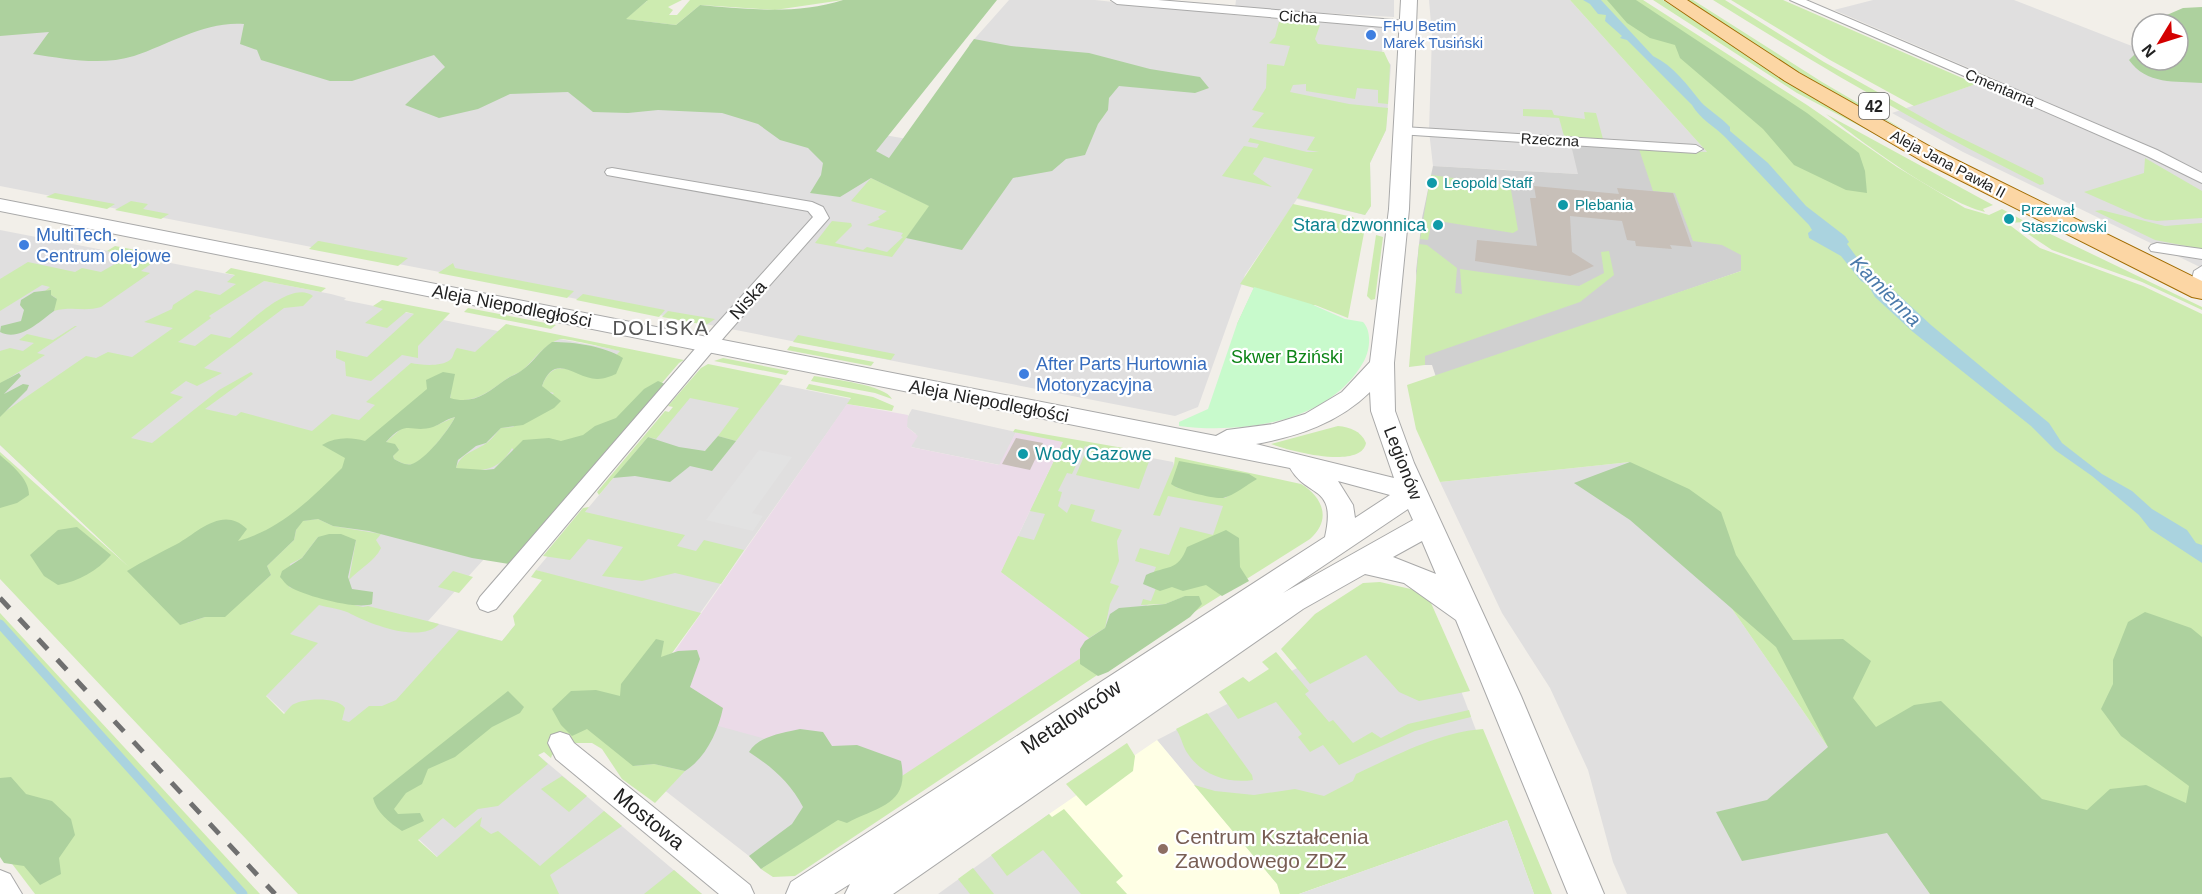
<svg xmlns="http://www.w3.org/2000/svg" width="2202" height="894" font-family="Arial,sans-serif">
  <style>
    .residential { fill: #e0dfdf }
    .industrial { fill: #ebdbe8 }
    .education { fill: #ffffe5 }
    .religious { fill: #d0d0d0 }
    .grass { fill: #cdebb0; fill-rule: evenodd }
    .forest { fill: #add19e; fill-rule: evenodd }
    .park { fill: #c8facc }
    .parking { fill: #e2e2e2 }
    .water { fill: #aad3df }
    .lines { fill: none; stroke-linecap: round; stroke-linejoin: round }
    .stream { stroke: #aad3df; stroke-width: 9 }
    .building { fill: #c7bfb8 }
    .minor-casing { stroke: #a9a9a9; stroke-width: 2 }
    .tertiary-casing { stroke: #a9a9a9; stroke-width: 2 }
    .primary-casing { stroke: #a06b00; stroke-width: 2 }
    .minor { fill: #fff; fill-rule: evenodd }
    .tertiary { fill: #fff; fill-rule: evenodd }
    .primary { fill: #fcd6a4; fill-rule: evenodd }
    .rail { stroke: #707070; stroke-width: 5; stroke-dasharray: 14 14; stroke-linecap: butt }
    .shop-dot { fill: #3f7fe0; stroke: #fff; stroke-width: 2 }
    .culture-dot { fill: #0f9aa8; stroke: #fff; stroke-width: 2 }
    .education-dot { fill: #8d6e63; stroke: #fff; stroke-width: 2 }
    .labels { text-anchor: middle; stroke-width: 4.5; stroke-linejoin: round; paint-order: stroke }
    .far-street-label { font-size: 15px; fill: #222; stroke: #fff }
    .far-shop-label { font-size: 15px; fill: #366cbe; stroke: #fff; text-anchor: start }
    .far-culture-label { font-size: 15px; fill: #0d838f; stroke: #fff; text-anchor: start }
    .shield { fill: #fff; stroke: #646464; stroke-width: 1.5 }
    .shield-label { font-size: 16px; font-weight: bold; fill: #222 }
    .culture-label { font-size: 18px; fill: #0d838f; stroke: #fff; text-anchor: end }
    .shop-label { font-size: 18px; fill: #366cbe; stroke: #fff; text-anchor: start }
    .street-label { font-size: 18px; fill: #222; stroke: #fff }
    .park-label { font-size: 18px; fill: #0c8416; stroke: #fff }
    .water-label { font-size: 20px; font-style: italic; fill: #4a7aab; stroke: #fff }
    .neighbourhood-label { font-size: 20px; letter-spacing: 1.5px; fill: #555; stroke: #fff }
    .near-street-label { font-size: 21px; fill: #222; stroke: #fff }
    .near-education-label { font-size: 21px; fill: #785e54; stroke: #fff; text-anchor: start }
  </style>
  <rect width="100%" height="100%" fill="#f2efe9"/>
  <g class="residential">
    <path d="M365,0l330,102 361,63 -87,-120 40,-45h86l139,15 146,12 4,2 -2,25 9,11 -5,65 -16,33 1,43 -6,9 -68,-16 -52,76 -47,132 -23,9 -1175,-230v-155z"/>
    <path d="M1236,0h158v17l-159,-9z"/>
    <path d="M1429,0h141l138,153 -136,-8 7,29 -146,-8 -4,-35 3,-96z"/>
    <path d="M1873,0h141l128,50v10l60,14v194l-239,-116 -71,-39 84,-29 21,-4 -163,-70z"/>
    <path d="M0,230l331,64 15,4 -2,2 154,31 3,-2 59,10 119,23 -120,141 -74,55 -57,63 74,20 53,-65 -19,-6 169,-201 146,30 -179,254 232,124 -143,92 -12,-13 -163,-127 -48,26 164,139h-225l-477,-449z"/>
    <path d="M912,409l104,23 -16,33 -89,-18 5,-13 -9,-7 -1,-7z"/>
    <path d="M1063,441l110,21 1,3 110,22 -184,159 -99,-74z"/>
    <path d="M1630,462l300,432h-303l-14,-32 -25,-92 -38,-82 -48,-75 -62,-131z"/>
    <path d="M1438,630l66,174 -227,80 -120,-144 189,-97z"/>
    <path d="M1049,814l70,80h-181z"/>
  </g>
  <path class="industrial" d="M847,404l61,11 -1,12 11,9 -7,11 88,18 17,-33 47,9 -62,131 99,74 -196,131 -266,-73z"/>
  <path class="education" d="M1157,740l120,144 262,10h-420l-70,-80z"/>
  <path class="religious" d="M1571,145l118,6 101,103 -354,123 -4,-12h-7l-9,-94 6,-53 7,-33 5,1 1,-5 -5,-1 3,-14 145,8z"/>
  <g class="grass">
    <path d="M644,0h38l-14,7 5,3 -4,5h8l13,-15h153l-68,10 -75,-5 -24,20 -51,-6 22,-18z"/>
    <path d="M1570,0h73l164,105 90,62 68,41 24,7 13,-6 24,13 -19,1 33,25 103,38 59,28v580h-272l-300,-432 -190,20 -24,-53 -9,-44 334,-114v-16l-19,-10 -29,-4 -18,-48 -22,-2 -14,-42 68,3z"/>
    <path d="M1653,0h10l115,75 154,89 -135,-71z"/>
    <path d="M1685,0h8l129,82 84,49 -99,-52z"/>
    <path d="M1713,0h12l99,62 123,69 90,44 6,3 1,6 -4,1c-113,-56 -220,-118 -327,-185z"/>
    <path d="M1731,0h52l193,84 -62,22 -84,-46z"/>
    <path d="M1279,22l41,3 -5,14 3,5 66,8 6,13 -2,39 -10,-1v-13l-21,-2 -2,11 -49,-8v-7l-13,1 -3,7 59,12 39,4 -2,22 -16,33 1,43 -6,9 -68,-17 16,-29 -49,-12 -11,17 19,13 -50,-11 22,-30 13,2 2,-4 -11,-2 2,-4 57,14h12l-12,-2 8,-13 -63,-10 12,-14 -12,-3 14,-22 1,-24 17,2 6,-20 -21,-3 6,-6z"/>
    <path d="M1523,109l29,1 2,5 31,4 -1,-7 12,1 7,26 -39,-3 -5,-18 -36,-2z"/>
    <path d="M1826,114l152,83 15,8 -10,4 2,3c-44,-11 -122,-69 -159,-98z"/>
    <path d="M2145,158l57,33v27l-45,3 -12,-2 -61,-27 60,-19z"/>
    <path d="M1431,175l74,10 6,5 7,40 -5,3 -81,-13 -4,20 -8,-1 9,-54 5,1 1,-5 -5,-1z"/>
    <path d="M871,178l59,28 -38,51 -77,-14 17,-22 19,2 1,3 -17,17 28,7 4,-3 20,5 16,-15 -2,-1 2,-3 -36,-8 13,-6 -2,-2 9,-6 -36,-10z"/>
    <path d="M55,193l60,11 -8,5 -61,-12z"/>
    <path d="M131,201l17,3 -5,5 26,5 -8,5 -46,-9z"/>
    <path d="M1293,204l60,13 11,16 -16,85 -33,-13 -78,19 17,-36 -14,-4z"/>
    <path d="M2101,210l64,16 37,-3v26l-47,-9 -60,-29z"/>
    <path d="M2040,229l162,78v3l-60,-28 -90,-32 -30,-20z"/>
    <path d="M1376,235l7,2 -8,62 -4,1 -4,-4z"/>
    <path d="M318,241h1l89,17 -10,8 -89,-17z"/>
    <path d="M1419,244l8,1 30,23 -2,25 7,1 -2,-25 119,17 25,-13 -3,-21 8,-1 5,24 -34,27 -155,54v9l-16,2z"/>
    <path d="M115,246l58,11 -9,6 -9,-2 -14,10 9,2 -49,34c-16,5 -29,-1 -47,4l2,-13 -5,-3v-5l-6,1 5,-4 -8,-2 -42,26v-32l28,-17 47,10 7,-4 19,4 28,-16 -22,-5z"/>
    <path d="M453,263l2,5 119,23 -7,7 -129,-25z"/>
    <path d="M231,268l95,20 -5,4 -57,-11 -55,35 2,2 -33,24 17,4 16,-12 19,4c18,-14 61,-59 83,-42l-10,10 -19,2 -80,60 18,5 -25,13 -11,-5 -16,12 13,4 -52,41 21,5 67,-53 32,-18 2,2 -48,35 31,7 5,-4 71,19 20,-17 27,6 16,-15 -9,-3 45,-39c10,2 30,4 39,-3 4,-3 3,-8 7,-12l18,4 31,-28 178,36 -5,3 -120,140 -47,-55c-13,23 -31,25 -56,20 5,-16 21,-17 32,-26 5,-4 9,-10 13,-14l12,-1 41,-34 -8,-2 -4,-5c12,-32 33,-11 53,-8l25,-27c-9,-2 -54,-13 -60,-12 -15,5 -24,18 -35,29 -6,6 -14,7 -20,12 -18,13 -32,24 -55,19l3,-21 -266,245 18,-6 20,-1 46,-41 -4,-9 27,-26 2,-10 6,-9 16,-2 15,7 48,8 -5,6 5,8c-6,13 -22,21 -32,32l7,-40 -38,-3 -16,21 -12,6 -1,23 37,12 37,8 5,-1 71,18c-18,20 -69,0 -88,-10 -8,-5 -22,-6 -32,-9l-29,29 28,9 -52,53 18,18c3,-3 7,-9 10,-10 13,-6 43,-7 51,4l-3,12 7,2 20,-16h13l14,-6 63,-70 43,11 13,-16 -2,-9 29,-36 -11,-3 5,-7 165,43 -29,40 -11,5 -28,108 21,-2 31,7 -30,32 -33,-24 -20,-30 -10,-6h-18l-22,12 -1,3 -7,-6 -6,3 10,9 -50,42 -20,3 -23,19 -12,-10 -25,22 19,17 45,-40 -2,9 11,8 7,-3 42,35 64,-55 18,15 -72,49 9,19h-261l-298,-315v-127l129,115 -129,-122v-30l86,-59 10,2 12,-6 24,5 41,-29 -29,-6 28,-13 1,-4 23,-15 24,5 16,-11 -9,-2 8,-7 -10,-2z"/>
    <path d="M583,294l82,16 -6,7 -83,-17z"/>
    <path d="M382,300l68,13 -32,33v12l-16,-3 -31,26 -25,-5 -1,-14 -9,-4v-8l31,7 47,-43 -8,-2 -19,16 -22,-5 18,-14 -10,-3z"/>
    <path d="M468,308l88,17 -5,4 -87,-17z"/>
    <path d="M668,311l47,8 -9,6 -44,-8z"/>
    <path d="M75,326h2l-40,27 8,2 -45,29v-33l10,-3 13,3 11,-8 -15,-3 8,-6 26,6z"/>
    <path d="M798,335l97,19 -4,6 -98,-18z"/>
    <path d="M790,346l84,16 -3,4 -84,-16z"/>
    <path d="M723,358l66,13 -3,4 -72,-14z"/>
    <path d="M708,364l75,15 -47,62 -18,-5 21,-28 -49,-10 -34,41 -8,-2 -49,58 -2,-3 68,-81 4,1 4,-5 -5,-1 33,-38z"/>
    <path d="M814,376c17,3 72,9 78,23l-17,-6 -64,-12z"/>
    <path d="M809,384l64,13 21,9 -2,5 -45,-7 4,-6 -45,-9z"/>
    <path d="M455,417c-5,11 -30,44 -42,47 -7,2 -13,-2 -19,-5l-1,-3 6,-7 -14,-6 17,-15 33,-2z"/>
    <path d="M1338,426c12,1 23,5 28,17 -5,27 -77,8 -95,1z"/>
    <path d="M1015,429l137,24 -13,36 -63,-14 12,-28 -3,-1 -13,28 -5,-1 -9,18 4,1 -4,14 9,7 4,-9 24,6 -4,11 31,9 -5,11 2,20 -9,22 9,3 -9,18 -5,24 -16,10 -88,-66 17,-36 16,4 11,-26 -15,-3 33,-69 -50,-10z"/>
    <path d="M1175,457l126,27c22,13 31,36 9,55l-154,97 -361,240 -22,1 -12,-8 341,-225 84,-48 -21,8 -24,1 2,-6 8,2 5,-13 -8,-2 8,-19 -21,-6 5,-13 29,7 11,-28 33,8 10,-29 -55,-10 -8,20 -7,-1 21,-50zM1248,484l-23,14 -50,-11z"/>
    <path d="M589,507l-4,5 100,23 -8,11 19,5 8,-11 40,10 -23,34 -46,-11 -33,8 -40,-5 21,-29 -35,-8 -18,21 -27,-4 40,-48z"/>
    <path d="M453,571l20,6 -14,16 -21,-6z"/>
    <path d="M1380,582l35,8 16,13 39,88 -51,10 -20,-9 -33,-37 -56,29 -29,-35 34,-35 48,-31z"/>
    <path d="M0,613l260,281h-225l-35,-46z"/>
    <path d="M1276,652l33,39 -4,3 24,28 4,-2 20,23 19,-11 9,6 27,-14 61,-14 2,7 -56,14 -76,34 -16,-20 -13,7 -12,-15 4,-3 -26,-32 -38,17 -19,-27 24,-15 6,5 20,-13 -7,-7z"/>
    <path d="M1207,713l45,62 1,5c-27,4 -53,-6 -67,-29 -4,-7 -5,-15 -10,-22z"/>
    <path d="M1483,729l69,165h-18l-27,-74 -208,74h-19l-3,-10 -83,-99 21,6 39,4 41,-6 29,7 29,-15 3,-7c39,-18 83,-42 127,-45z"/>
    <path d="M1127,743l8,13 -2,15 -47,35 -20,-22z"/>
    <path d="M562,776l25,20 -18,16 -28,-23z"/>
    <path d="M1064,809l59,67 -7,6 11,12h-46l-38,-44 -36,26 -16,-21 58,-41 3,3z"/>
    <path d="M973,868l21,26h-24l-12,-15z"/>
    <path d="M674,870l28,24h-58z"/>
  </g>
  <g class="forest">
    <path d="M0,0h648l-22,19 50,6 24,-20c47,4 97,10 143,-5h154l-121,151 13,7 85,-119 37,7 78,7 61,16 50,8 9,11 -14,5 -76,-7 -10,12 -1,12 -10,14 -13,31 -19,4 -14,12 -39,7 -51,72 -56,-12 23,-32 -58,-28 -31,19 -30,-4 11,-18 2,-12 -15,-15 -28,-8 -22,-16 -36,-11 -64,-3 -30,3 -35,-1 -25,-20 -58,2 -32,15 -39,9 -34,-13 40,-38 -11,-12 -82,26h-22l-69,-21 -4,-10 -17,-6 4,-20c-39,-3 -74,20 -110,32 -32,10 -69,3 -101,-2l16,-22 -49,4z"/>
    <path d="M1607,0h29l171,113 52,40 6,18 2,22 -21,-3 -52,-25 -31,-36 -83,-71 -5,-13 -25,-7 -23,-15z"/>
    <path d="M2202,7v76c-26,-2 -56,2 -73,-23l13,-13v13h36v-36h-32l37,-16z"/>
    <path d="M51,290v5l6,4 -3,12c-15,11 -35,31 -54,21l1,-6 20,-5 3,-11 -4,-5 1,-5 13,-8z"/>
    <path d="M552,342c23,0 52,4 71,16l-7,16c-5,2 -12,5 -18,5 -21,1 -43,-29 -56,7l19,15 -7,7 -31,17 -22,3 -15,15 -10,3 -18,14 -2,8 29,2 9,-1 29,-29 26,-2 12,3 22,-6 12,-9 21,-8 28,-29 14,-8 7,3 -156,180 -37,-6 -103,-27 -36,-5 -15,-7 -15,2 -7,9 -2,10 -27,26 4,9 -46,42h-20l-25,8 -53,-54c16,-10 33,-18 50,-27 21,-12 46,-39 70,-15l-9,12c43,-12 73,-42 104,-73l3,-10 -23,-13c14,-8 28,-8 43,-4l62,-52 -1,-9 17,-8 12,2 -5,24c23,7 37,-5 55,-18 5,-4 11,-5 16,-9 12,-8 19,-21 31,-29zM455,417c-5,12 -31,44 -43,47 -6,2 -12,-2 -18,-5l-1,-3 6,-6 -4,-6 -9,-2c22,-24 24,-8 47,-15 8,-3 13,-8 22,-10z"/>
    <path d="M19,373l2,3 -17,18 19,-10 6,1 -2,5 -27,27v-34z"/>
    <path d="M718,436l18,5 -24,30 -22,-5 -20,16 -35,-6 -22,2 35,-41 31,10 26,4z"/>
    <path d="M0,455c11,10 29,23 29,40l-12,8 -17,5z"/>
    <path d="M1179,461l70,13 8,5c-9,5 -24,17 -34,19 -10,1 -45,-8 -52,-14z"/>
    <path d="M1630,462l59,27 32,23 15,43 57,85 50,-1 28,22 -18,37 23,29 38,-22 27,-4 101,98 45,11 23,-21 36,-4 40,18 3,-17 -68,-50 -20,-27 12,-25v-24l15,-38 17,-10 46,16 11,9v257h-272l-43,-61 -145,28 -26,-49 51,-12 61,-53 -52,-100 -146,-127 -56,-37z"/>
    <path d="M77,527l34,28c-14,16 -32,26 -53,30l-14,-9 -14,-21 28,-25z"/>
    <path d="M1226,530l13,8 1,29 9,14 -27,15 -16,-11 -23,6 -11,-4 -12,4 -17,-7 3,-9c21,-10 32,-3 41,-28z"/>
    <path d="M329,534h12l15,6 -8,37 4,12 21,3 -1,12c-16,6 -67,-8 -82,-17 -4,-2 -7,-7 -10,-10l2,-6 20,-13 16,-21z"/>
    <path d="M1185,596h14l3,8 -12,13 -82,55 -10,4 -18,-12v-15l5,-8 20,-13 5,-14 9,-6 46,-4z"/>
    <path d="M656,639l8,2 -3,16 17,-6 19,-1 3,9 -10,28 33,21c-5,23 -17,50 -38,63l-31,-7 -21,2 -46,-37 -15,7 -11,-11 -9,-16 19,-18 25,-1 24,6 1,-12z"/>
    <path d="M508,691l16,16 -4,6 -28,14 -37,30 -27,12 -6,15 -16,9 -12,16 4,5 22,-1 4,8 -22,10c-12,-8 -26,-19 -29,-33z"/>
    <path d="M800,729l23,3 9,14 25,-1 44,16c9,44 -22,45 -54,62l-9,-3 -77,49 -12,-13 43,-32 11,-17c-13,-25 -31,-40 -54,-55 9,-16 34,-19 51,-23z"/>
    <path d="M11,777l15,17 26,7 19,18 4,16 -16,23 2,16 -21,11 -16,-19 -20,-3 -4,-6v-79z"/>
  </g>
  <path class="park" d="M1254,287l57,17 34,15 18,3c9,9 7,28 1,39 -34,62 -122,73 -185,65v-4l29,-13 29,-85z"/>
  <g class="parking">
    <path d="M759,450l33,7 -40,56 11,3 -10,15 -47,-11z"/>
    <path d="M1507,820l27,74h-235z"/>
  </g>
  <path class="water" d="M1583,0h18l52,56c21,10 34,29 48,46 6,7 21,16 29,25v4l38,32 38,43 39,30 4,6 -2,2 20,27 22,15 42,39 118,98 13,20 40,31 30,17 20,18 35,21 9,13 6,2v18l-52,-34 -11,-14 -47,-39 -37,-26 -24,-24 -118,-94 -38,-35 -7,-12 -7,-4 -20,-25 -32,-18 -1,-5 4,-3 -3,-5c-29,-29 -56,-59 -84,-88 -11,-11 -25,-18 -33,-32l-65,-65 -7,-2 2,-2 -17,-15 1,-6 -8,-1 -8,-10z"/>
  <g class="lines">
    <path class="stream" d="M0,624l243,270"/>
  </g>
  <g class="building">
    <path d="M1534,186l85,8 -2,-6 56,5 19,54 -22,-2 2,4 -36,-3 -1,-5 -8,-1 -5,-19 -52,-5 2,36 22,14 -24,10 -95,-15 2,-21 60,6 -7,-48h6z"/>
    <path d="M1016,438l27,5 -13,27 -28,-6z"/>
  </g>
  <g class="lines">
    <defs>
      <g id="minor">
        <path d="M1111,0h47l249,21 6,4 -6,4 -290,-25z"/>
        <path d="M1790,0h16l351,150 45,23v10l-55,-27z"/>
        <path d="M1403,127l293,18 7,4 -7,4 -298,-19v-6z"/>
        <path d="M612,168l200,34 11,5 6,11 -103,117 -230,274 -8,3 -8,-3 -3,-6 3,-6 234,-270 99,-110 -5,-6 -201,-36 -2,-3 2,-3z"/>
        <path d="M2157,243l45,6v10l-51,-8 -2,-3 2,-3z"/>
        <path d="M2202,266v27h-11l-2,-4 5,-18z"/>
        <path d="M560,732l9,3 5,8 176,142 4,9h-35l-163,-135 -8,-16 3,-8z"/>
        <path d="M0,870l10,4 12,20h-22z"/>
      </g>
      <path id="tertiary" d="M1401,0h16l-8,209 -15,154 1,48 19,52 107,233 83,198h-36l-112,-274 -52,-37 -39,-9 -62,35 -410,285h-48l5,-10 -16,10h-48l5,-12 534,-345c12,-53 -17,-38 -35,-69l-1290,-257v-12l1216,237 11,-6 46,-6 32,-10 37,-22 28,-30 19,-153zM1370,392l1,19 23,67 -138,-34c43,-8 82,-21 114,-52zM1338,481l52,14 -35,23 -2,-13zM1408,509l5,11 -130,73zM1422,541l14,33 -43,-17z"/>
      <path id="primary" d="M1665,0h22l112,73 139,78 264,130v18l-10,-2 -270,-136 -137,-80z"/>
    </defs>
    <use href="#minor" class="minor-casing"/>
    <use href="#tertiary" class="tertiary-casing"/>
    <use href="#primary" class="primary-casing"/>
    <use href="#minor" class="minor"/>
    <use href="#tertiary" class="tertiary"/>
    <use href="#primary" class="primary"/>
    <path class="rail" d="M0,598l275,296"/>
  </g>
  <g class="shop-dot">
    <circle cx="1371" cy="35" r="6"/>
    <circle cx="24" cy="245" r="6"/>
    <circle cx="1024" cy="374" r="6"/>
  </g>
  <g class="culture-dot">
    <circle cx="1432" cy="183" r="6"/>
    <circle cx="1563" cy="205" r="6"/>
    <circle cx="2009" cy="219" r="6"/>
    <circle cx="1438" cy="225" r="6"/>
    <circle cx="1023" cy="454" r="6"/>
  </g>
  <circle class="education-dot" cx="1163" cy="849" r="6"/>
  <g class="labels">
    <g class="far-street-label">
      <text transform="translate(1298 17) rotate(4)" y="5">Cicha</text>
      <text transform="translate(2000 88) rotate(23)" y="5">Cmentarna</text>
      <text transform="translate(1550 140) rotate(3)" y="5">Rzeczna</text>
      <text transform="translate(1948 164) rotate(28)" y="5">Aleja Jana Pawła II</text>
    </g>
    <g class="far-shop-label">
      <text x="1383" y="31">FHU Betim<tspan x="1383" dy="17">Marek Tusiński</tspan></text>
    </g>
    <g class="far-culture-label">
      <text x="1444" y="188">Leopold Staff</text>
      <text x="1575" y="210">Plebania</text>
      <text x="2021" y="215">Przewał<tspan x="2021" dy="17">Staszicowski</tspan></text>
    </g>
    <rect class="shield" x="1859" y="93" width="30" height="26" rx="4.5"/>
    <g class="shield-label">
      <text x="1874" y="112">42</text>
    </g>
    <g class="culture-label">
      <text x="1426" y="231">Stara dzwonnica</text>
      <text x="1035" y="460" text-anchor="start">Wody Gazowe</text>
    </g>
    <g class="shop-label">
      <text x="36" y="241">MultiTech.<tspan x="36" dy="21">Centrum olejowe</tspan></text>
      <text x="1036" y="370">After Parts Hurtownia<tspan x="1036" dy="21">Motoryzacyjna</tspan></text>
    </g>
    <g class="street-label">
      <text transform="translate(748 300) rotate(-48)" y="6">Niska</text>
      <text transform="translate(512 306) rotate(11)" y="6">Aleja Niepodległości</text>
      <text transform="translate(989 401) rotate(11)" y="6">Aleja Niepodległości</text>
      <text transform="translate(1403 463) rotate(69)" y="6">Legionów</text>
    </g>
    <g class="park-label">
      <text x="1287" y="363">Skwer Bziński</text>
    </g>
    <g class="water-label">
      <text transform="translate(1886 291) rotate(45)" y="7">Kamienna</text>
    </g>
    <g class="neighbourhood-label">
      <text x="661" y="335">DOLISKA</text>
    </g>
    <g class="near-street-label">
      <text transform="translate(1071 717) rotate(-34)" y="7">Metalowców</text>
      <text transform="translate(649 819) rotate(39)" y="7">Mostowa</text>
    </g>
    <g class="near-education-label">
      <text x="1175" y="844">Centrum Kształcenia<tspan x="1175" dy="24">Zawodowego ZDZ</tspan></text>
    </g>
  </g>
  <g transform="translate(2160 42) rotate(232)"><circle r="28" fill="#ffffff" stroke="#a7a7a7" stroke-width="1.5"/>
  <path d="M0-4.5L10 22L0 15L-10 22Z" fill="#d40000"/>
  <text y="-9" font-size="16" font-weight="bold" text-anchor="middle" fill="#222222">N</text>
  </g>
</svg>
